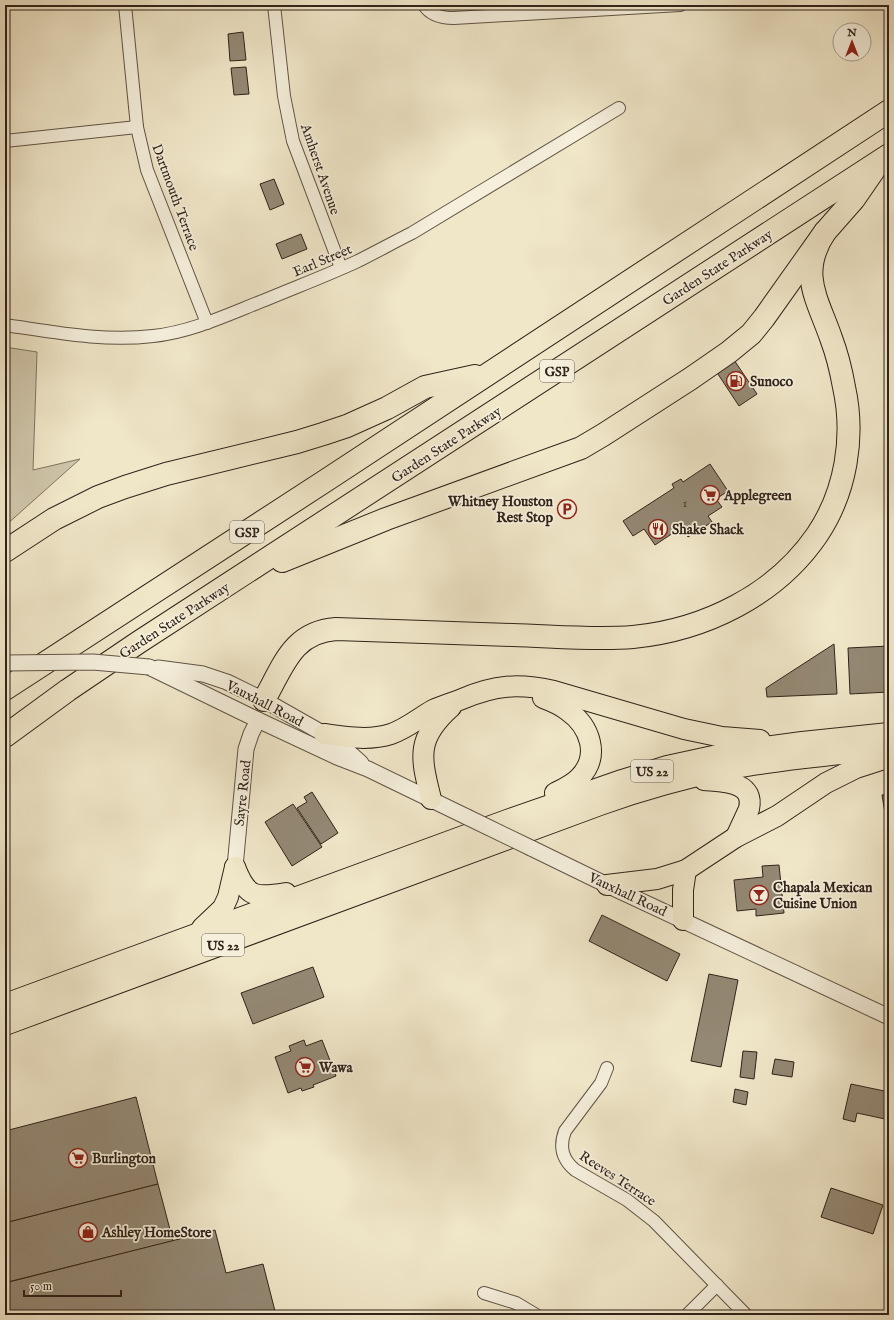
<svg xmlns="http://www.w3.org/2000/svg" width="894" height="1320" font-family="'IM FELL English',serif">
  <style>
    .green { fill: #cfc6ab; stroke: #807462 }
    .building { fill: #948975; stroke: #302319 }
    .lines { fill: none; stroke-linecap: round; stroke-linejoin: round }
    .minor-casing { stroke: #605445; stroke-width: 14 }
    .tertiary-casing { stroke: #605445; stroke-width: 17 }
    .trunk-casing { stroke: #302319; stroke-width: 22 }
    .motorway-casing { stroke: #302319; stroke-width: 24 }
    .minor { stroke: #f5efdc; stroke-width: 12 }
    .tertiary { stroke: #f5efdc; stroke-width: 15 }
    .trunk { stroke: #f0e7c9; stroke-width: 20 }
    .motorway { stroke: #f0e7c9; stroke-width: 22 }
    .tertiary-bridge-casing { stroke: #605445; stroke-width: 17; stroke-linecap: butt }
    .tertiary-bridge { stroke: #f5efdc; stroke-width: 15 }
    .labels { text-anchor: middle; stroke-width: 3.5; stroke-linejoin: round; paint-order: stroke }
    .number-label { font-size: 12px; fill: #493c30 }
    .shield { fill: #f5efdc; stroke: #6b6054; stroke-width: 1 }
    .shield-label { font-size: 13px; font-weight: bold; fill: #302319 }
    .street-label { font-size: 14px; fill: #302319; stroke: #f5efdc }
    .poi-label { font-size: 14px; font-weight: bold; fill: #302319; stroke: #f5efdc; text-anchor: start }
  </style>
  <rect width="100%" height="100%" fill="#f0e7c9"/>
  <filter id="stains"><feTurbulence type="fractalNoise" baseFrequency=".005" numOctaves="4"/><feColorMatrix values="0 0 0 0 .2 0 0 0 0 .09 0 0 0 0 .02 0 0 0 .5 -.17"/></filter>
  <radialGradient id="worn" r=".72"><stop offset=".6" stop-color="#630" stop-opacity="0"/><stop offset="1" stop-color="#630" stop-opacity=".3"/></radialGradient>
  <path class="green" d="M5,347l32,5 -4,118 47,-11 -75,67z"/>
  <g class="building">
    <path d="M243,32l3,28 -16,1 -2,-27z"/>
    <path d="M246,67l3,27 -15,1 -3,-27z"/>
    <path d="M274,179l10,25 -14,6 -10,-26z"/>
    <path d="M301,234l6,15 -25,10 -6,-15z"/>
    <path d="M732,357l25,37 -18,12 -25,-38z"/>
    <path d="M710,464l18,27 -12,8 6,8 -14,9 4,6 -24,15 -6,-10 -27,18 -11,-16 -11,7 -10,-15 51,-33 -2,-4 9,-5 2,3z"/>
    <path d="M834,644l3,50 -70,3 -1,-9z"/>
    <path d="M889,646v46l-39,2 -2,-46z"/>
    <path d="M312,792l26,41 -17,11 -24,-36 10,-6 -3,-5z"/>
    <path d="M889,794v44l-7,-43z"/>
    <path d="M293,804l29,43 -30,19 -27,-44z"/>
    <path d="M779,865l5,48 -28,3v-7l-19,2 -3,-31 29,-3 -1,-11z"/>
    <path d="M602,915l78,39 -13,27 -78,-40z"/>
    <path d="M313,967l11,30 -71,27 -12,-31z"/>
    <path d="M709,974l29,6 -17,87 -30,-6z"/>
    <path d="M304,1040l2,6 16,-6 14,36 -23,9 1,2 -12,4 -1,-3 -13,5 -13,-36 16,-6 -2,-5z"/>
    <path d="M743,1051l14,1 -3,27 -14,-2z"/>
    <path d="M775,1059l19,3 -2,15 -20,-3z"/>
    <path d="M851,1084l38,8v8l-4,19 -28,-6 -2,9 -12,-3z"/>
    <path d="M735,1089l13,3 -2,13 -13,-3z"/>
    <path d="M136,1097l22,87 -153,39v-92z"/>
    <path d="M158,1184l15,57 -165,41 -3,-11v-48z"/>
    <path d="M831,1188l52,17 -10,29 -52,-17z"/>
    <path d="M215,1230l11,43 37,-9 13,51h-271v-32z"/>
  </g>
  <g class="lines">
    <defs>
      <g id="minor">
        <path d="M125,5l12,122 10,43 60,153"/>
        <path d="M274,5l10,91 9,45 48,127"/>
        <path d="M424,5c6,10 18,13 30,13l226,-13"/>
        <path d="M5,141l132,-14"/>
        <path d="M5,325c49,7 98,17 148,11 39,-4 76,-22 112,-36 31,-13 63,-25 93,-39 18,-9 36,-19 54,-28l207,-125"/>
        <path d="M607,1068l-6,15 -36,48c-6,16 -3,28 10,39l52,30 27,21 92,94"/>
        <path d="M484,1293l32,10 20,12"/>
        <path d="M687,1315l30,-30"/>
      </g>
      <g id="tertiary">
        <path d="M149,667l109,53 79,37 31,12 99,48"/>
        <path d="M158,668l45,6 24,8 37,18 60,34 17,11 20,18"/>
        <path d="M531,848l76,37 282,132"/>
        <path d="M235,867l11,-118 5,-15 7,-14"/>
      </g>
      <g id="trunk">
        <path d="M543,698c8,3 17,7 24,12 23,16 34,46 12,68 -7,7 -16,11 -24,15"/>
        <path d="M324,734c22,3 45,7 67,0 15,-5 28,-16 42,-24 9,-4 19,-7 29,-11 33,-14 56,-16 92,-8l130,38 38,8 38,3"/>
        <path d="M704,780c19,2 51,1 45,29l-13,28"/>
        <path d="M431,799c-10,-41 -16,-60 20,-92"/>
        <path d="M235,867c12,31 20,31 51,26"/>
        <path d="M607,885l50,-6 29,-9 50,-33 41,-21 49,-33 30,-15 31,-10"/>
        <path d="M683,920v-30l3,-20"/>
        <path d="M202,928l21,-20 5,-11 7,-30"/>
        <path d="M5,1004l502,-184 115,-40 45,-14 69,-15 66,-9 87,-9"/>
        <path d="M5,1025l595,-220c42,-15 85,-27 129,-36 53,-10 107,-14 160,-20"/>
      </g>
      <g id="motorway">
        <path d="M5,551l49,-32 44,-22 27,-10 41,-13 131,-32 26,-8 24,-8 40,-18 38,-21 50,-11"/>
        <path d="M282,561l104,-42 195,-71 22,-13 87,-56 39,-27 22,-18 13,-16 61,-86 29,-33 20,-29"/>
        <path d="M5,689l320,-208 564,-370"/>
        <path d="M264,700c19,-33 28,-68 72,-71 59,2 117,4 176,6 40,1 81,5 121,2 72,-7 143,-42 184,-102 29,-43 38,-98 27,-148 -3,-17 -7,-33 -13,-49 -14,-40 -33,-65 -6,-106"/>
        <path d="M5,736l63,-46 71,-48 750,-487"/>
      </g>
    </defs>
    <use href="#minor" class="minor-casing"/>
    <use href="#tertiary" class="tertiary-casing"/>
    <use href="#trunk" class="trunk-casing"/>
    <use href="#motorway" class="motorway-casing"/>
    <use href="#minor" class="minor"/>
    <use href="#tertiary" class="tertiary"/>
    <use href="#trunk" class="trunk"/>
    <use href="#motorway" class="motorway"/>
    <defs>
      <g id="tertiary-bridge">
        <path d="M5,663l88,-1 56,5"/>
        <path d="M467,817l64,31"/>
      </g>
    </defs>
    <use href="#tertiary-bridge" class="tertiary-bridge-casing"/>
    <use href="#tertiary-bridge" class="tertiary-bridge"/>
  </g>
  <defs>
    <symbol id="fuel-ring" viewBox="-11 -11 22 22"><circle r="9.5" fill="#f5efdc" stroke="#8f2418" stroke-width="1.5"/><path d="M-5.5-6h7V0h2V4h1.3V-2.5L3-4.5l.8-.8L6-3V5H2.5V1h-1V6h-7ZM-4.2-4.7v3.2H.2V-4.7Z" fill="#8f2418"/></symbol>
    <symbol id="supermarket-ring" viewBox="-11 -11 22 22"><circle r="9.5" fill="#f5efdc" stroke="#8f2418" stroke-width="1.5"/><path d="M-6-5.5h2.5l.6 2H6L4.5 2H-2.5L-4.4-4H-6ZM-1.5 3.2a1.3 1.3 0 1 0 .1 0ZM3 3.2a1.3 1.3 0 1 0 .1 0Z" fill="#8f2418"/></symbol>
    <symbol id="parking-ring" viewBox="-11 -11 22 22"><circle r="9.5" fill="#f5efdc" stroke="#8f2418" stroke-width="1.5"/><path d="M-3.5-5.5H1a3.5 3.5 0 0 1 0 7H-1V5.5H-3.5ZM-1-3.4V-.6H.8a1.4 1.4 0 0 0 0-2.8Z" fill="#8f2418"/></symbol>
    <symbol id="restaurant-ring" viewBox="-11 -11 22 22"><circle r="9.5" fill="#f5efdc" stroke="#8f2418" stroke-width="1.5"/><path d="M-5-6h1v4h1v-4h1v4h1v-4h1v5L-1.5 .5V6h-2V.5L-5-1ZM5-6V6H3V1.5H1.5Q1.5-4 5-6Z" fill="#8f2418"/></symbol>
    <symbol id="bar-ring" viewBox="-11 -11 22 22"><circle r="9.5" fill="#f5efdc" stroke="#8f2418" stroke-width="1.5"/><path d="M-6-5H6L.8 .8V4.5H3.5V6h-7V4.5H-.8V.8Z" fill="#8f2418"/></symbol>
    <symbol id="shop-ring" viewBox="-11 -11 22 22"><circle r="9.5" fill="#f5efdc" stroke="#8f2418" stroke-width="1.5"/><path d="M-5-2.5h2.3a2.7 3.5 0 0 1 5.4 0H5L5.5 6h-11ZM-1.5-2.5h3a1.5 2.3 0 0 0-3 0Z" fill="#8f2418"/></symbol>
  </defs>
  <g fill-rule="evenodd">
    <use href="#fuel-ring" x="725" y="370" width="22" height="22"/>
    <use href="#supermarket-ring" x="699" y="484" width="22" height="22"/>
    <use href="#parking-ring" x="556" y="498" width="22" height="22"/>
    <use href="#restaurant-ring" x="647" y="518" width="22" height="22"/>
    <use href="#bar-ring" x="748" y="884" width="22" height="22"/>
    <use href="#supermarket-ring" x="294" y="1056" width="22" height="22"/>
    <use href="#supermarket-ring" x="67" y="1147" width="22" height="22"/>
    <use href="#shop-ring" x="77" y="1221" width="22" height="22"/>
  </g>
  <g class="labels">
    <g class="number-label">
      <text x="685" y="507">1</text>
    </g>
    <g class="shield">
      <rect x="540" y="360" width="34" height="22" rx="3"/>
      <rect x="230" y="521" width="34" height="22" rx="3"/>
      <rect x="631" y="760" width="42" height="22" rx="3"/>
      <rect x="202" y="934" width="42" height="22" rx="3"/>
    </g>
    <g class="shield-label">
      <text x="557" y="376">GSP</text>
      <text x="247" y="537">GSP</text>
      <text x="652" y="776">US 22</text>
      <text x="223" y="950">US 22</text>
    </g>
    <g class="street-label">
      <text transform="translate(321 169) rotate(71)" y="5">Amherst Avenue</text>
      <text transform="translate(176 197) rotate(70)" y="5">Dartmouth Terrace</text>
      <text transform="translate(322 260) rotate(-23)" y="5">Earl Street</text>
      <text transform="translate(717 267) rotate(-33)" y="5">Garden State Parkway</text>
      <text transform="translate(446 444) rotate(-33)" y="5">Garden State Parkway</text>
      <text transform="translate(174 620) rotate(-33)" y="5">Garden State Parkway</text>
      <text transform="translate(265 703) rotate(27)" y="5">Vauxhall Road</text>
      <text transform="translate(242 793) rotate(-84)" y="5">Sayre Road</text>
      <text transform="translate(628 894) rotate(25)" y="5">Vauxhall Road</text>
      <text transform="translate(618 1178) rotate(33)" y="5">Reeves Terrace</text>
    </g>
    <g class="poi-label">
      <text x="750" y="386">Sunoco</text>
      <text x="724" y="500">Applegreen</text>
      <text x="553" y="506" text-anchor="end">Whitney Houston<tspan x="553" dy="16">Rest Stop</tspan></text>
      <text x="672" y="534">Shake Shack</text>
      <text x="773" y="892">Chapala Mexican<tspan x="773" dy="16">Cuisine Union</tspan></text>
      <text x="319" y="1072">Wawa</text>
      <text x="92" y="1163">Burlington</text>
      <text x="102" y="1237">Ashley HomeStore</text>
    </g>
  </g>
  <rect width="894" height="1320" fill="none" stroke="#f0e7c9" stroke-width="20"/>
  <rect x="6" y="6" width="882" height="1308" fill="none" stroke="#302319" stroke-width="2"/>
  <rect x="10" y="10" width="874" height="1300" fill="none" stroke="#302319"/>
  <g transform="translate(852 42)"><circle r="19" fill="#f5efdc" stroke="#a69d8e"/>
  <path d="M0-3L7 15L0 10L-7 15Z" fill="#8f2418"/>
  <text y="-6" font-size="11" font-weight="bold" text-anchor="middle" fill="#302319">N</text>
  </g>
  <path d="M24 1290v6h97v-6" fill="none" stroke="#302319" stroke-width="2"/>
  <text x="30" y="1290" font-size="12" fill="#302319" stroke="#f5efdc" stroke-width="3" paint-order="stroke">50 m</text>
  <rect width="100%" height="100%" filter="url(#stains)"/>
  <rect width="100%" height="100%" fill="url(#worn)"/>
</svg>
